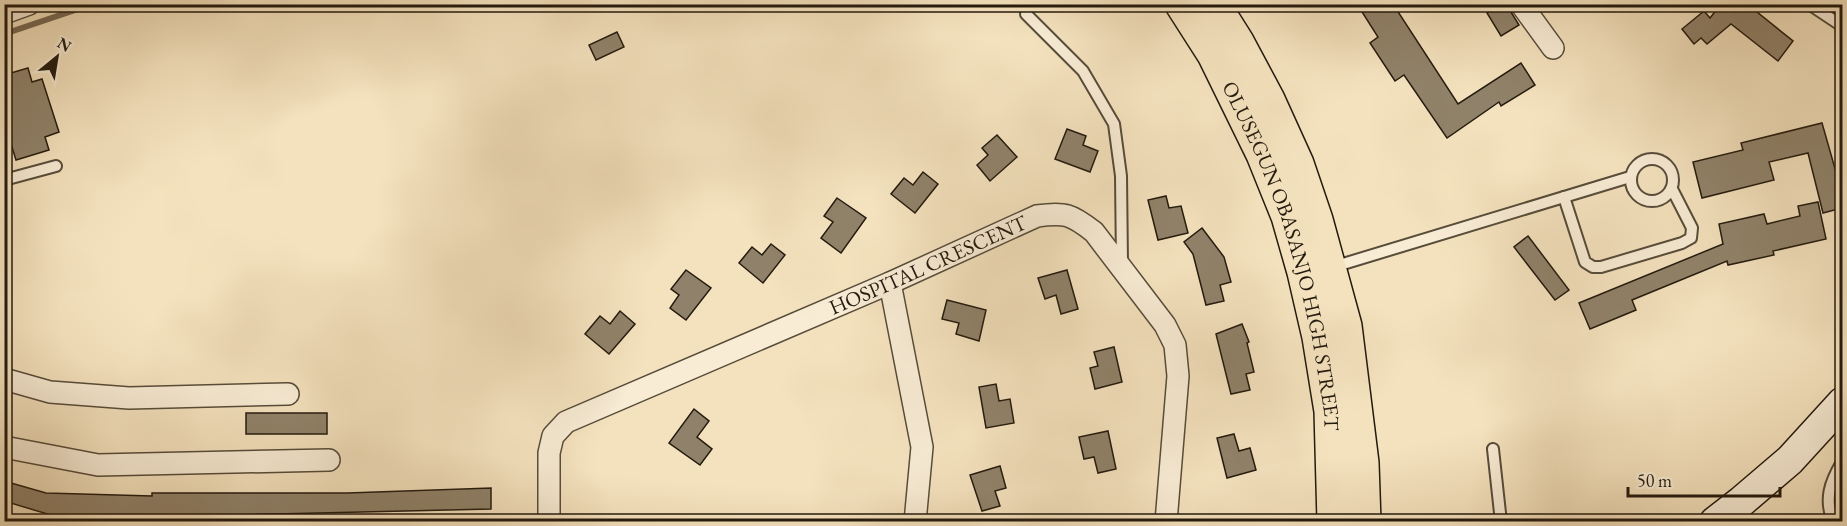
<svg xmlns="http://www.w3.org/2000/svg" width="1847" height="526" font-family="'EB Garamond',serif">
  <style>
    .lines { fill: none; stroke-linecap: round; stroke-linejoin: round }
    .stream { stroke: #766954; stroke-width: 6 }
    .building { fill: #90826a; stroke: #231a0e; stroke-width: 1.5 }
    .lane-casing { stroke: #574c3a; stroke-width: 14 }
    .street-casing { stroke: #574c3a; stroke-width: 24 }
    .secondary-casing { stroke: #231a0e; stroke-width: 33 }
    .primary-casing { stroke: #231a0e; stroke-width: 36 }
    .lane { stroke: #f8ecd5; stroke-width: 10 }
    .street { stroke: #f8ecd5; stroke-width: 21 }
    .secondary { stroke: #f8ecd5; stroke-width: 30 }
    .primary { stroke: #f4e2be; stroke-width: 33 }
    .labels { text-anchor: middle; stroke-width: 4.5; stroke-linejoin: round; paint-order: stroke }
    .street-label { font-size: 21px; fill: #231a0e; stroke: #f8ecd5 }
  </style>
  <rect width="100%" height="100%" fill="#f4e2be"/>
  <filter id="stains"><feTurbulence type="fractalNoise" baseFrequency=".00333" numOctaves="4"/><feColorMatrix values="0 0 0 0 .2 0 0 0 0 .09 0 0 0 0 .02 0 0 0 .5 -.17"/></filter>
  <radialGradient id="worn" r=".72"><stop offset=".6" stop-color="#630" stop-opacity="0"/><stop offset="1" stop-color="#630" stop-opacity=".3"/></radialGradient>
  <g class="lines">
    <path class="stream" d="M4,34l89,-30"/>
  </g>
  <g class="building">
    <path d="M1357,4h36l65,100 63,-41 14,22 -34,21 -2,-4 -52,36 -43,-63 -9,6 -25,-38 8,-6z"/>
    <path d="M1501,4h5l13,21 -18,11 -14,-23z"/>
    <path d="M1721,4h26l46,37 -15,20 -47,-37 -24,20 -6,-6 -7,6 -12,-15 22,-18 6,7z"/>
    <path d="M617,32l7,15 -28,13 -7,-15z"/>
    <path d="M28,68l4,14 10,-3 17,53 -14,5 4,13 -33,10 -5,-16 -7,2v-71z"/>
    <path d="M1822,123l20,70v15l-19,5 -15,-60 -39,9 5,18 -72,18 -9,-36 50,-12 -2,-7z"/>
    <path d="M1067,129l19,7 -3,9 15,6 -8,21 -35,-13z"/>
    <path d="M997,135l20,22 -27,24 -13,-16 11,-10 -6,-7z"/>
    <path d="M923,172l15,12 -23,29 -24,-19 13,-16 9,7z"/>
    <path d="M1166,196l3,12 12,-2 7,27 -30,7 -10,-40z"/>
    <path d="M837,198l29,20 -25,35 -20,-15 12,-16 -9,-6z"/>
    <path d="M1818,202l8,37 -53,12 1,4 -46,10 -1,-4 -95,39 4,10 -46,19 -11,-26 144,-59 -4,-20 45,-10 3,10 33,-8 -2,-10z"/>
    <path d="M1202,228l22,29 7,25 -11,3 4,16 -18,4 -13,-51 -9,-12z"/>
    <path d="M1528,236l41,54 -14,10 -41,-53z"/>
    <path d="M771,244l14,11 -22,28 -24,-20 13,-16 10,8z"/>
    <path d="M686,270l25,18 -25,32 -16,-12 9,-13 -8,-6z"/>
    <path d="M1067,270l11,39 -17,5 -5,-19 -11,4 -7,-21z"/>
    <path d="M947,300l39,10 -7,31 -23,-7 3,-11 -17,-4z"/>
    <path d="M620,311l15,13 -26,30 -24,-20 15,-18 10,8z"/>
    <path d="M1242,324l7,18 -2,1 7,29 -8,2 4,16 -19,4 -15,-60z"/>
    <path d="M1114,347l8,35 -27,7 -5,-21 8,-2 -4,-14z"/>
    <path d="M996,384l3,17 11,-2 4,24 -28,5 -7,-41z"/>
    <path d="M694,409l15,12 -12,16 15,12 -12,16 -31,-22z"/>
    <rect x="246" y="413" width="81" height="21"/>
    <path d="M1108,431l8,38 -18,4 -4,-16 -10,2 -5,-22z"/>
    <path d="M1234,434l5,17 11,-3 6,22 -29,8 -10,-40z"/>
    <path d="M1000,466l6,22 -11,3 5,15 -18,5 -12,-36z"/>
    <path d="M4,481l42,12 106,3v-3h195l144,-5v21l-258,6h-100v2h-18v5h-33v-6h-28l-50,-15z"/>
  </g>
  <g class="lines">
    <defs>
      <g id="lane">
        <path d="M1809,4l33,22"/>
        <path d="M1026,14l57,57 31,53 7,52 1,87"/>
        <circle cx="1652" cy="180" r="21"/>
        <path d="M4,180l52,-14"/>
        <path d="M1564,197l21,65 8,5h8l81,-24 9,-5 1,-10 -20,-39"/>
        <path d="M1333,267l297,-90"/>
        <path d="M1493,449l8,73"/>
        <path d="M1833,522c-9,-23 -3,-40 9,-60"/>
      </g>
      <g id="street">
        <path d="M1521,4l32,44"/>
        <path d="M4,13l25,-9"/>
        <path d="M890,283l32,164 -7,75"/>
        <path d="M4,379l46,13 79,6 159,-4"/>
        <path d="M4,447l94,18 231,-5"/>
        <path id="s1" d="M549,522v-69l4,-17 13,-14 324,-139 147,-67c28,-4 34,-2 57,16l71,93 10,20 3,31 -12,146"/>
      </g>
      <path id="secondary" d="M1715,522l27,-21 48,-41 52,-57"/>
      <g id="primary">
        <path id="s2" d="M1182,4l32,50 49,100 25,62 16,56 15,65 12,74 3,111"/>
        <path d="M1213,4l24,38 31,58 29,64 19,56 29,106 17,137 2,59"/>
      </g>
    </defs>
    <use href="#lane" class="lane-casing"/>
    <use href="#street" class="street-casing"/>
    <use href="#secondary" class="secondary-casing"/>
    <use href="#primary" class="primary-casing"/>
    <use href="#lane" class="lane"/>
    <use href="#street" class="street"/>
    <use href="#secondary" class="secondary"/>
    <use href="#primary" class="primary"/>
  </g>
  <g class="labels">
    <g class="street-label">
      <text dy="7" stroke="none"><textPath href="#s2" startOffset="274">OLUSEGUN OBASANJO HIGH STREET</textPath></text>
      <text dy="7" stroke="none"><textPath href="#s1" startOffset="500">HOSPITAL CRESCENT</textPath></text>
    </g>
  </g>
  <rect width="1847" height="526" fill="none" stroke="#f4e2be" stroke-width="24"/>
  <rect x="6" y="6" width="1835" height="514" fill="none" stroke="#231a0e" stroke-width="3"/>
  <rect x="12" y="12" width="1823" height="502" fill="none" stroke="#231a0e" stroke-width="1.5"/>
  <g transform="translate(57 57) rotate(30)" stroke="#f8ecd5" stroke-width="4.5" paint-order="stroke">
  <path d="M0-4.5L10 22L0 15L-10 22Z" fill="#231a0e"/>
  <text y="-9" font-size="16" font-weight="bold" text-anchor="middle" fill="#231a0e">N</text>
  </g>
  <path d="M1628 487v9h152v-9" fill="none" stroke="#231a0e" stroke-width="3"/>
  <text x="1637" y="487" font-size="18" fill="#231a0e" stroke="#f8ecd5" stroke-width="4.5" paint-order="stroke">50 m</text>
  <rect width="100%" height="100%" filter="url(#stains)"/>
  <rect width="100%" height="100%" fill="url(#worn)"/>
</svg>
